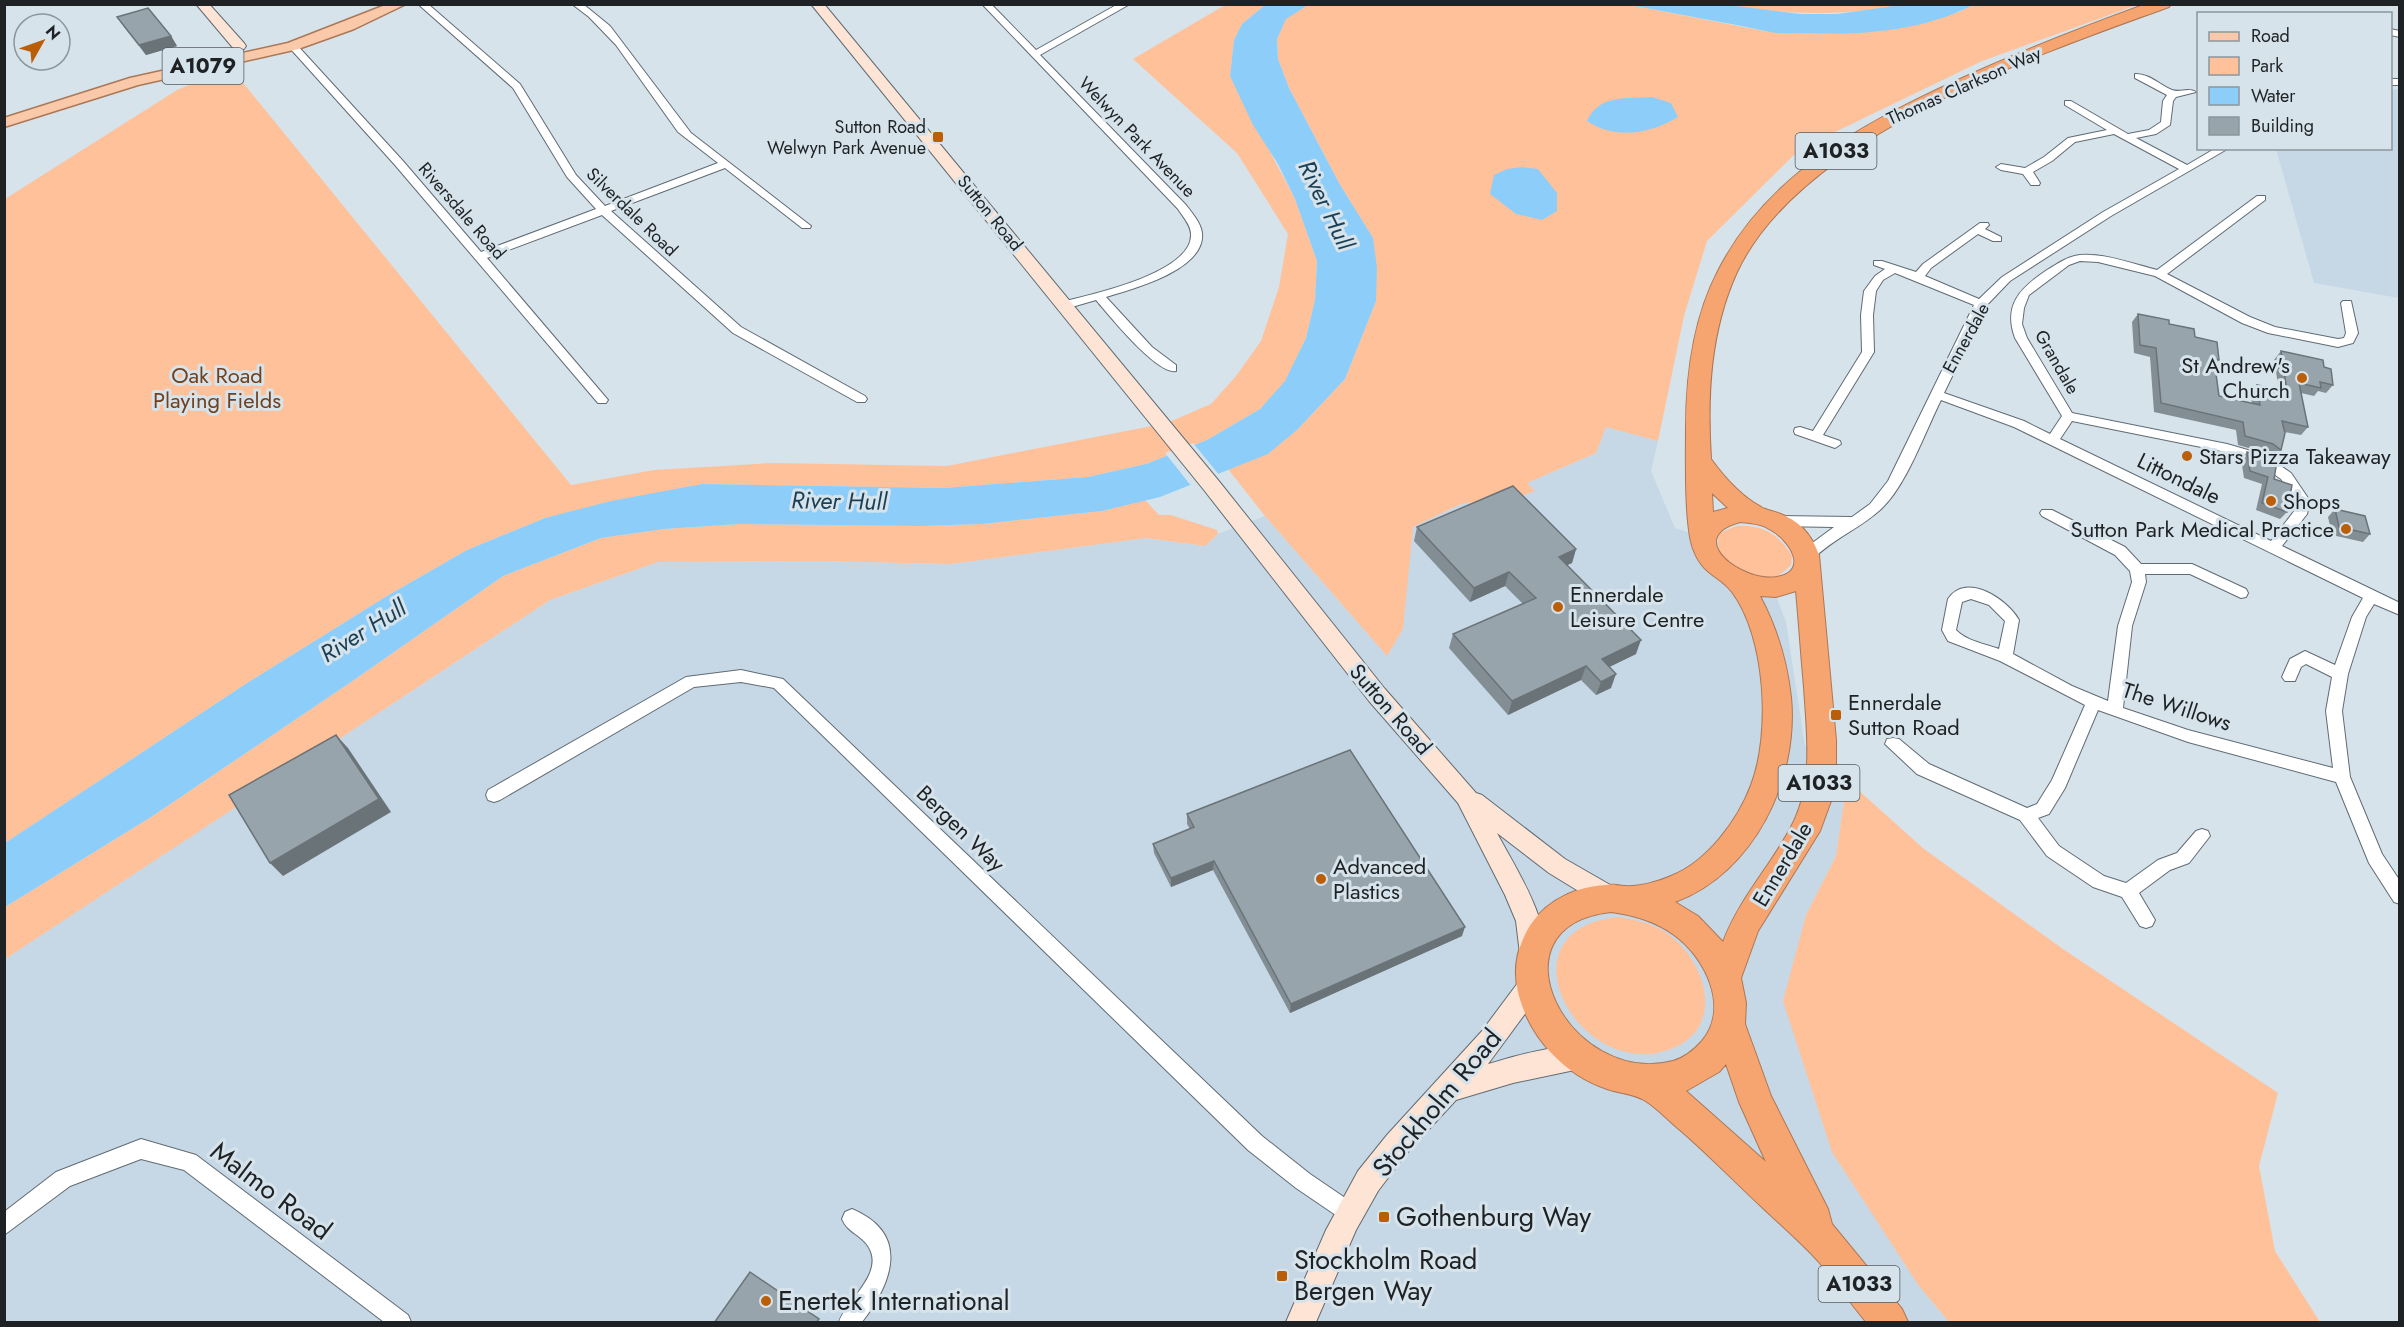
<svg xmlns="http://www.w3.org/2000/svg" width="2404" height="1327" font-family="Jost,sans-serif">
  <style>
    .built { fill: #c6d8e6 }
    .green { fill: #ffc19a }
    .water { fill: #8ccef9 }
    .pier { fill: #d6e3eb }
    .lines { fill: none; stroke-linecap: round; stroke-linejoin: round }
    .street-casing { stroke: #606b73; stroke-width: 2 }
    .secondary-casing { stroke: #606b73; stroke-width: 2 }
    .primary-casing { stroke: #ab7756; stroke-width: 3 }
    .highway-casing { stroke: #ab7756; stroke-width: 2 }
    .street { fill: #fff; fill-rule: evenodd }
    .secondary { fill: #fde4d4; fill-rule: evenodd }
    .primary { fill: #fac9a9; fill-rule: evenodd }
    .highway { fill: #f7a570; fill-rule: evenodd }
    .wall { fill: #838d94 }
    .shaded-wall { fill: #6a7378 }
    .building { fill: #98a4ac; stroke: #6a7378; stroke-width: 1.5 }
    .poi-dot { fill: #ba5e09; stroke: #d6e3eb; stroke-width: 2 }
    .labels { text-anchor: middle; stroke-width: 6; stroke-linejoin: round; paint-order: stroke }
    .far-street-label { font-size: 18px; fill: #1e2225; stroke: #d6e3eb }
    .far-poi-label { font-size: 18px; fill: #1e2225; stroke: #d6e3eb; text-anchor: end }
    .shield { fill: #d6e3eb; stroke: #555c60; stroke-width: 1.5 }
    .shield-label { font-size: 21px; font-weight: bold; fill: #1e2225 }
    .poi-label { font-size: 22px; fill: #1e2225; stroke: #d6e3eb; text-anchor: start }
    .park-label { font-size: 22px; fill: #72401c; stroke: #d6e3eb }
    .street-label { font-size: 22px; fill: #1e2225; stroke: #d6e3eb }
    .water-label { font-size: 24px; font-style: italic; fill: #1a3f55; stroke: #d6e3eb }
    .near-street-label { font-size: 27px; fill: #1e2225; stroke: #d6e3eb }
    .near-poi-label { font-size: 27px; fill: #1e2225; stroke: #d6e3eb; text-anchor: start }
  </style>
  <rect width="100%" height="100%" fill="#d6e3eb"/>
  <g class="built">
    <path d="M2399,89v209l-85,-15 -38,-134 114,-1 1,-58z"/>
    <path d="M1606,426l52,15 -7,30 24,57 41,13 53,37 17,44 19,124 42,34 -11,76 -30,59 113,371 30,36h-1944l-1,-363 546,-359 108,-38 163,-1 130,3 195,-26 59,8 13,-12 47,-18 122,140 25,-129 49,-23 63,-9 10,-5 -7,-7 69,-30z"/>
  </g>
  <g class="green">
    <path d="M1225,5h40l-23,19 -8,16 -4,36 65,123 22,62 -2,39 -9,38 -21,44 -25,27 -53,31 -61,24 -58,13 -144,11 -242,-4 -157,34 -78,32 -80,46 -140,87 -242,160v-644l172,-109 19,-8 -6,-8 45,-1 336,412 83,-15 118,-7 175,3 220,-43 44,-19 25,-28 25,-35 18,-54 9,-53 -51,-81 -104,-94z"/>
    <path d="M1308,5h322l139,27 57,2 44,-3 59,-10 30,-9 14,-7h164l-155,56 -182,88 -93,92 -23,75 -26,125 -52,-14 -10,26 -69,30 8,8 -11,4 -63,9 -48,23 -10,102 -16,27 -122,-140 -37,-47 40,-16 29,-23 48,-51 31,-78 -3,-63 -34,-55 -50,-95 -11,-29 -1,-20 9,-21z"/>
    <path d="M1729,5h172c-58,11 -113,10 -172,0z"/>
    <path d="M1145,500l14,15h12l46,15 1,4 -13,12 -59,-8 -195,26 -130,-3 -163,1 -108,38 -545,359v-52l146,-90 200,-135 152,-106 98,-38 63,-9 75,-5 181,2 62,-2 120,-13z"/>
    <path d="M1736,526c26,-2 43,8 56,30l-1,9c-6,6 -12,11 -20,13 -24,5 -62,-18 -51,-45z"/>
    <path d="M1847,780l77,69 139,100 215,144 -19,73 16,85 45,71h-371l-30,-36 -87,-134 -49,-151 23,-86 30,-59z"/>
    <path d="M1617,917c17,2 33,6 48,15 40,26 63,95 6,117 -91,35 -176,-118 -54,-132z"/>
  </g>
  <g class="water">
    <path d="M1265,5h43l-22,14 -9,20 1,20 11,29 50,95 34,55 4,30 -1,33 -31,78 -48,51 -29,24 -108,43 -58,14 -120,13 -62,2 -181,-2 -75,5 -63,9 -98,38 -152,106 -200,135 -146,90v-64l242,-160 140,-87 80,-46 78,-32 66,-17 91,-17 242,4 144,-11 58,-13 61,-24 53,-31 25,-28 21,-43 9,-38 2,-39 -22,-62 -17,-35 -25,-39 -23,-49 4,-36 8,-16z"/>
    <path d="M1630,5h99l71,9h37l64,-9h72c-52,27 -118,31 -176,28 -9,0 -19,1 -27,-1 -46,-10 -94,-18 -140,-27z"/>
    <path d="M1652,97l19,6 7,14c-28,17 -63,23 -91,4 12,-27 39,-22 65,-24z"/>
    <path d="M1523,167l15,2 19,24v18l-15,9 -26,-6 -26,-20 4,-19 13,-6z"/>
  </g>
  <path class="pier" d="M1193,443l27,33 -28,11 -27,-34z"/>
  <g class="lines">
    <defs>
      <g id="street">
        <path d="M418,4h10l92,80 56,91 29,31 113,-43 -40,-31 -62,-87 -27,-28 -17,-13h11l27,22 81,107 120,93 -1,2h-8l-77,-60 -114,43 130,116 124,69 2,3 -2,3h-8l-124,-69 -131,-118 -115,43 121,142 -2,3h-8l-203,-238 -107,-119 8,-2 107,117 78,91 115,-43 -29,-32 -54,-89z"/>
        <path d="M982,4h9l45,46 82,-46h12l-90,51 146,150c6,8 15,18 16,28 4,37 -70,56 -96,64l46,50 24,18v6c-19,4 -67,-56 -80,-71l-31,9 -6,-4 2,-3c29,-7 132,-29 130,-68 0,-9 -8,-17 -13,-25z"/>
        <path d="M2390,29l10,2v6l-10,-2z"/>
        <path d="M2135,74c13,-1 25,11 37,16 8,3 16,-3 24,2l-20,5 -3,4 -3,24 -14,9 -20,4 51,27 29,-17h13l-118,68 -101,65 -24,25 -42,87 80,28 26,13 12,-18 -47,-78c-12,-33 5,-50 32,-68 10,-6 21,-14 33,-15 25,-2 53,9 77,15l100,-74h8v4l-98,74 83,43 25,10 63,12 6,-1 2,-5 -5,-30 2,-2h8l7,32 -5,10 -15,4 -70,-14 -26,-10 -87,-47 -57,-14 -18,-1 -11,4 -40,30 -5,13 -2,16 5,14 45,75 155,31 38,11 26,18 19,28 -3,13 -25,32 118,57v12l-26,-11 -8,13 -18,57 -6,37 8,66 32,77 18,27v23l-6,-2 -25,-39 -33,-81 -148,-40 -90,-32 -33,78 -16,26 -11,4 21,28 45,30 22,7 32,-23 19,-7 19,-22 6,-2 6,2 2,5 -21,27 -19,7 -31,23 16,27 -3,6 -6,2 -6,-2 -18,-29 -29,-10 -46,-31 -27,-36 -103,-46 -32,-30 2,-5 6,-1 6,1 30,25 98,44 10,-4 15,-24 33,-75 -85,-44 -52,-20 -6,-11 6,-31c18,-28 60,1 71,21l-6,34 59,32 36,15 10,-75 14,-44 -2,-11 -15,-16 -73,-39 -2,-3 2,-3h10l73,37 16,17h51l54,25 2,4 -2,4 -5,1 -51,-24h-45l1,8 -14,44 -9,82 65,22 145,38 -7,-57 6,-34 -26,-13 -5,3 -6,14h-10l-3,-4 8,-18 15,-8 30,14 17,-48 11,-19 -349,-171 -73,-27c-16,32 -35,87 -61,110 -21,19 -48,29 -68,50h-10l-2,-4 11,-12 23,-17 -59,-1 -7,-5 7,-5 77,1 18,-13 18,-23 86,-176 -79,-32 -12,7 -7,11 -3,24 1,37 -51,83 17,6 1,3 -6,4 -40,-14 -1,-3 1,-3 5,-1 13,4 49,-79 -1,-37 3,-24 11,-15 10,-7 -11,-4v-4h8l34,11 7,-8 57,-41h8l1,2 -4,4 16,8v4h-8l-15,-7 -47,34 -6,8 54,23 23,-22 101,-65 76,-43 -65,-35 -39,8 -23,19 -19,11 7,11 -1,2h-8l-8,-11 -22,-4 -5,-3 5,-3 24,4 19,-11 24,-19 39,-8 -42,-25v-4h6l57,33 21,-4 12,-8 2,-21 4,-6 -32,-17zM2072,421l154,31 29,9 26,18 15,22 -1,9 -24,31 -211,-102zM1971,599l18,6 16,16 -6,28c-13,-5 -33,-8 -43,-19l6,-28z"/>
        <rect x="2390" y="79" width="10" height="6"/>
        <path d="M741,670l42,9 479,457 48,38 47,32 3,7 -3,7 -7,3 -7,-3 -47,-32 -48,-38 -474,-462 -33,-6 -47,5 -194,113 -6,2 -6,-2 -2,-5 2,-5 198,-113z"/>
        <path d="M141,1139l55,16 212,160 3,7h-27l-200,-152 -43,-11 -71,27 -66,49v-23l52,-40z"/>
        <path d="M852,1209c59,25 40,74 10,113h-23c7,-22 47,-49 29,-76 -7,-11 -21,-14 -26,-27l3,-7z"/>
      </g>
      <g id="secondary">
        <path d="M196,4h13l35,39 2,3 -2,3h-10z"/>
        <path d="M811,4h13l394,476 167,209 91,104 6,2 83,64 54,31 4,8 -4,8 -8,3 -8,-3 -54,-33 -52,-40c16,31 59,95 44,129l-9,3 -9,-3 -3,-8 -4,-33 -11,-26 -47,-92 -89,-102 -165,-211z"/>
        <path d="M1532,972l9,4 4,8 -4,8 -53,72c25,-7 78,-24 101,-15l4,9 -4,9 -76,16 -57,17 -50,54 -28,37 -22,39 -40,92h-30l40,-92 32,-59 29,-36 95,-104 41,-55z"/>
      </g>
      <path id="primary" d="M388,4h18l-52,25 -56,20 -160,36 -134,42v-9l126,-40 158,-35z"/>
      <path id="highway" d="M2146,4h25l-2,3c-134,48 -369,130 -432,265 -27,59 -30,124 -26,187 13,18 30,37 50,48 5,3 12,4 17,6 21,7 34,22 41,42l17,185v30l-5,31 -11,30 -62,100 -17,47 5,25 -1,21 26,72 57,113 4,15 70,85 6,13h-42c-16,-20 -31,-40 -47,-60 -17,-19 -37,-36 -55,-53 -28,-26 -55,-54 -84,-79 -11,-9 -24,-23 -36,-30 -10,-6 -25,-7 -37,-11 -42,-14 -76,-50 -88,-93 -5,-19 -4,-39 4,-57 14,-33 46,-52 83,-54 16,-1 2,0 19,1 13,1 33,-4 46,-10 36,-14 67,-56 80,-91 20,-51 15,-148 -19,-193 -12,-16 -29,-17 -38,-41 -10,-22 -8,-94 -8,-123 0,-53 7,-109 32,-157 49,-97 147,-149 242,-192 61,-28 123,-52 186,-75zM1712,493l16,15 -15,4zM1740,522c11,1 22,2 31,8 18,10 39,41 6,47 -34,6 -95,-39 -37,-55zM1796,591c3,32 5,64 8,96 3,47 10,97 -13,140 -21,40 -52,72 -68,115l-25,-26 -23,-14c79,-29 124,-123 116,-205 -4,-36 -14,-69 -31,-101l16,1zM1611,912c23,3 44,9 63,23 31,22 56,72 28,106 -8,9 -18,17 -29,20 -104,27 -188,-135 -62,-149zM1726,1064l13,38 27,60 -80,-71 33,-19z"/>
    </defs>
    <use href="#street" class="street-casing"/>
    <use href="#secondary" class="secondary-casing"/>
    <use href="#primary" class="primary-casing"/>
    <use href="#highway" class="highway-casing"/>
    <use href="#street" class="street"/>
    <use href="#secondary" class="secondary"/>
    <use href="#primary" class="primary"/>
    <use href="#highway" class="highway"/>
  </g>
  <g class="wall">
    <path d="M117,17l54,19 6,10 -31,9 -22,-28z"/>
    <path d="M2138,314l31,10 26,13 24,23 -4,6 4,30 33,7 -2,-9 7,-9 22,5 -5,-30 7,-9 43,16 9,18 -7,8 -8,-2 -4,5 -13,-3 7,34 -7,8 -17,-3 -3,18 -7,8 -8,-5 -28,-8 -2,-15 -82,-18 -4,-55 -16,-4 -2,-31z"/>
    <path d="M2247,452l27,27 13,33 -7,7 -24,-9 6,-26 -18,-6 -3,-19z"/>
    <path d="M2335,509l35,25 -7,8 -31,-7 -4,-18z"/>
    <path d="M1417,527l159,22 -4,14 -5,2 69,89 -27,13 2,21 -15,7 -15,-15 -73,35 -59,-67 4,-14 70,-30 -18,-18 -35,16 -56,-61z"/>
    <path d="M1187,814l275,122 -172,77 -77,-143 -42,17 -17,-34 -1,-9 37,-15 -3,-5z"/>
  </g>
  <g class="shaded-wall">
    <path d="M171,36l6,10 -31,9 -7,-10z"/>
    <path d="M1576,549l-4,14 -18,8 5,-14z"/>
    <path d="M1509,572l-4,14 -35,16 4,-14z"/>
    <path d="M1641,640l-5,14 -39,19 5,-14z"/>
    <path d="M1586,666l-5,14 -73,35 4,-14z"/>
    <path d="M1616,674l-5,14 -15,7 5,-13z"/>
    <path d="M336,735l12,13 43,64 -108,64 -13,-13z"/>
    <path d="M1214,861l-1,9 -42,17v-9z"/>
    <path d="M1465,927l-3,9 -172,77 1,-9z"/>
  </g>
  <g class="building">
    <path d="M148,8l23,28 -32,9 -22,-28z"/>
    <path d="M2138,314l31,6v4l25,5 1,8 22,5 2,18 -5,-1 5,37 41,9 -3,-20 30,6 -6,-40 42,9 1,7 7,2 2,16 -13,-3 1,6 -22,-5 9,44 -26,-6 3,12 -4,17 -8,-6 -28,-8 -2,-14 -82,-19 -5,-55 -16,-3z"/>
    <path d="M2247,452l13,4 16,11 -2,12 18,6 -5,27 -25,-9 6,-26 -18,-6z"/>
    <path d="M1513,486l63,63 -17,8 82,83 -39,19 14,15 -15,8 -15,-16 -74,35 -59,-67 83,-36 -27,-26 -35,16 -57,-61z"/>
    <path d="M2335,509l30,7 5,18 -31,-7z"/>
    <path d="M336,735l43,64 -109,64 -41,-68z"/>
    <path d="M1350,750l115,177 -174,77 -77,-143 -43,17 -18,-34 41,-17 -7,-13z"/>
    <path d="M750,1272l69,47 -3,4h-102z"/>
  </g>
  <g class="poi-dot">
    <rect x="932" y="131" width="12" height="12" rx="3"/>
    <circle cx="2302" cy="378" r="6"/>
    <circle cx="2187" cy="456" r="6"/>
    <circle cx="2271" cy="501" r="6"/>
    <circle cx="2346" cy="529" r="6"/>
    <circle cx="1558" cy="607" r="6"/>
    <rect x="1830" y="709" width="12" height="12" rx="3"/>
    <circle cx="1321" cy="879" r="6"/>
    <rect x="1378" y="1211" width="12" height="12" rx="3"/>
    <rect x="1276" y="1270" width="12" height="12" rx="3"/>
    <circle cx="766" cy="1301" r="6"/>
  </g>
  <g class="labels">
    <g class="far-street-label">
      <text transform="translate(1964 86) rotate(-24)" y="6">Thomas Clarkson Way</text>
      <text transform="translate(1137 137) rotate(46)" y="6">Welwyn Park Avenue</text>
      <text transform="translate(462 211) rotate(49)" y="6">Riversdale Road</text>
      <text transform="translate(632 212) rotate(44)" y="6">Silverdale Road</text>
      <text transform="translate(990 213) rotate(51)" y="6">Sutton Road</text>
      <text transform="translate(1966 338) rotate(-61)" y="6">Ennerdale</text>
      <text transform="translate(2057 362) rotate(60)" y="6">Grandale</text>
    </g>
    <g class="far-poi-label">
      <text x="926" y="133">Sutton Road<tspan x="926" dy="21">Welwyn Park Avenue</tspan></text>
    </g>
    <g class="shield">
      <rect x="162.5" y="48" width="81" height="36" rx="4.5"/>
      <rect x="1795.5" y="133" width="81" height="36" rx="4.5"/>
      <rect x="1778.5" y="765" width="81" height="36" rx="4.5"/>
      <rect x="1818.5" y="1266" width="81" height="36" rx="4.5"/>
    </g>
    <g class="shield-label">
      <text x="203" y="73">A1079</text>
      <text x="1836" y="158">A1033</text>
      <text x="1819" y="790">A1033</text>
      <text x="1859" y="1291">A1033</text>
    </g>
    <g class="poi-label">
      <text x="2290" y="373" text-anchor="end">St Andrew's<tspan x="2290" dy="25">Church</tspan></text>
      <text x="2199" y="464">Stars Pizza Takeaway</text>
      <text x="2283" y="509">Shops</text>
      <text x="2334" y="537" text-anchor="end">Sutton Park Medical Practice</text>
      <text x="1570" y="602">Ennerdale<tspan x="1570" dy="25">Leisure Centre</tspan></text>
      <text x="1848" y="710">Ennerdale<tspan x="1848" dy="25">Sutton Road</tspan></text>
      <text x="1333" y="874">Advanced<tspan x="1333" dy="25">Plastics</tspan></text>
    </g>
    <g class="park-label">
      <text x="217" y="383">Oak Road<tspan x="217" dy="25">Playing Fields</tspan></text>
    </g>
    <g class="street-label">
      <text transform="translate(2179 478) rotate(26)" y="8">Littondale</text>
      <text transform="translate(2177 706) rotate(18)" y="8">The Willows</text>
      <text transform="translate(1391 709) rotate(49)" y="8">Sutton Road</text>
      <text transform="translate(961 828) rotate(44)" y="8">Bergen Way</text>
      <text transform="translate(1782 864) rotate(-59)" y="8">Ennerdale</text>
    </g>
    <g class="water-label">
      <text transform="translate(1326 205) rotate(64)" y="8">River Hull</text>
      <text transform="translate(839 501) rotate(1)" y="8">River Hull</text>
      <text transform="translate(363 631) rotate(-32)" y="8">River Hull</text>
    </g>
    <g class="near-street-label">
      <text transform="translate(1437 1103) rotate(-50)" y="9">Stockholm Road</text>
      <text transform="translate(271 1191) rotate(37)" y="9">Malmo Road</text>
    </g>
    <g class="near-poi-label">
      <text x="1396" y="1226">Gothenburg Way</text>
      <text x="1294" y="1269">Stockholm Road<tspan x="1294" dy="31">Bergen Way</tspan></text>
      <text x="778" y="1310">Enertek International</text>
    </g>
  </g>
  <rect width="2404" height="1327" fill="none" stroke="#1e2225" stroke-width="12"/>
  <rect x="2197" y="12" width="195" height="138" fill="#d6e3eb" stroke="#8c969c" stroke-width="1.5"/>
  <rect x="2209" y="32" width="30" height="9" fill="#fac9a9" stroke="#8c969c" stroke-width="1.5"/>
  <text x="2251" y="42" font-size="18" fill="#1e2225">Road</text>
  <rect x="2209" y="57" width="30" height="18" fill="#ffc19a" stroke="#8c969c" stroke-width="1.5"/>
  <text x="2251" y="72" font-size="18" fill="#1e2225">Park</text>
  <rect x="2209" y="87" width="30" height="18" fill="#8ccef9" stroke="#8c969c" stroke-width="1.5"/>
  <text x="2251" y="102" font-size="18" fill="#1e2225">Water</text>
  <rect x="2209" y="117" width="30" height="18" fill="#98a4ac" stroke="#8c969c" stroke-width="1.5"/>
  <text x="2251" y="132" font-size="18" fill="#1e2225">Building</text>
  <g transform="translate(42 42) rotate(50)"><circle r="28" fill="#d6e3eb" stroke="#8c969c" stroke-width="1.5"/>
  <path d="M0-4.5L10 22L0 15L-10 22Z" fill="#ba5e09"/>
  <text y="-9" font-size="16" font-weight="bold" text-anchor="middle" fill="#1e2225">N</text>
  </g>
</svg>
